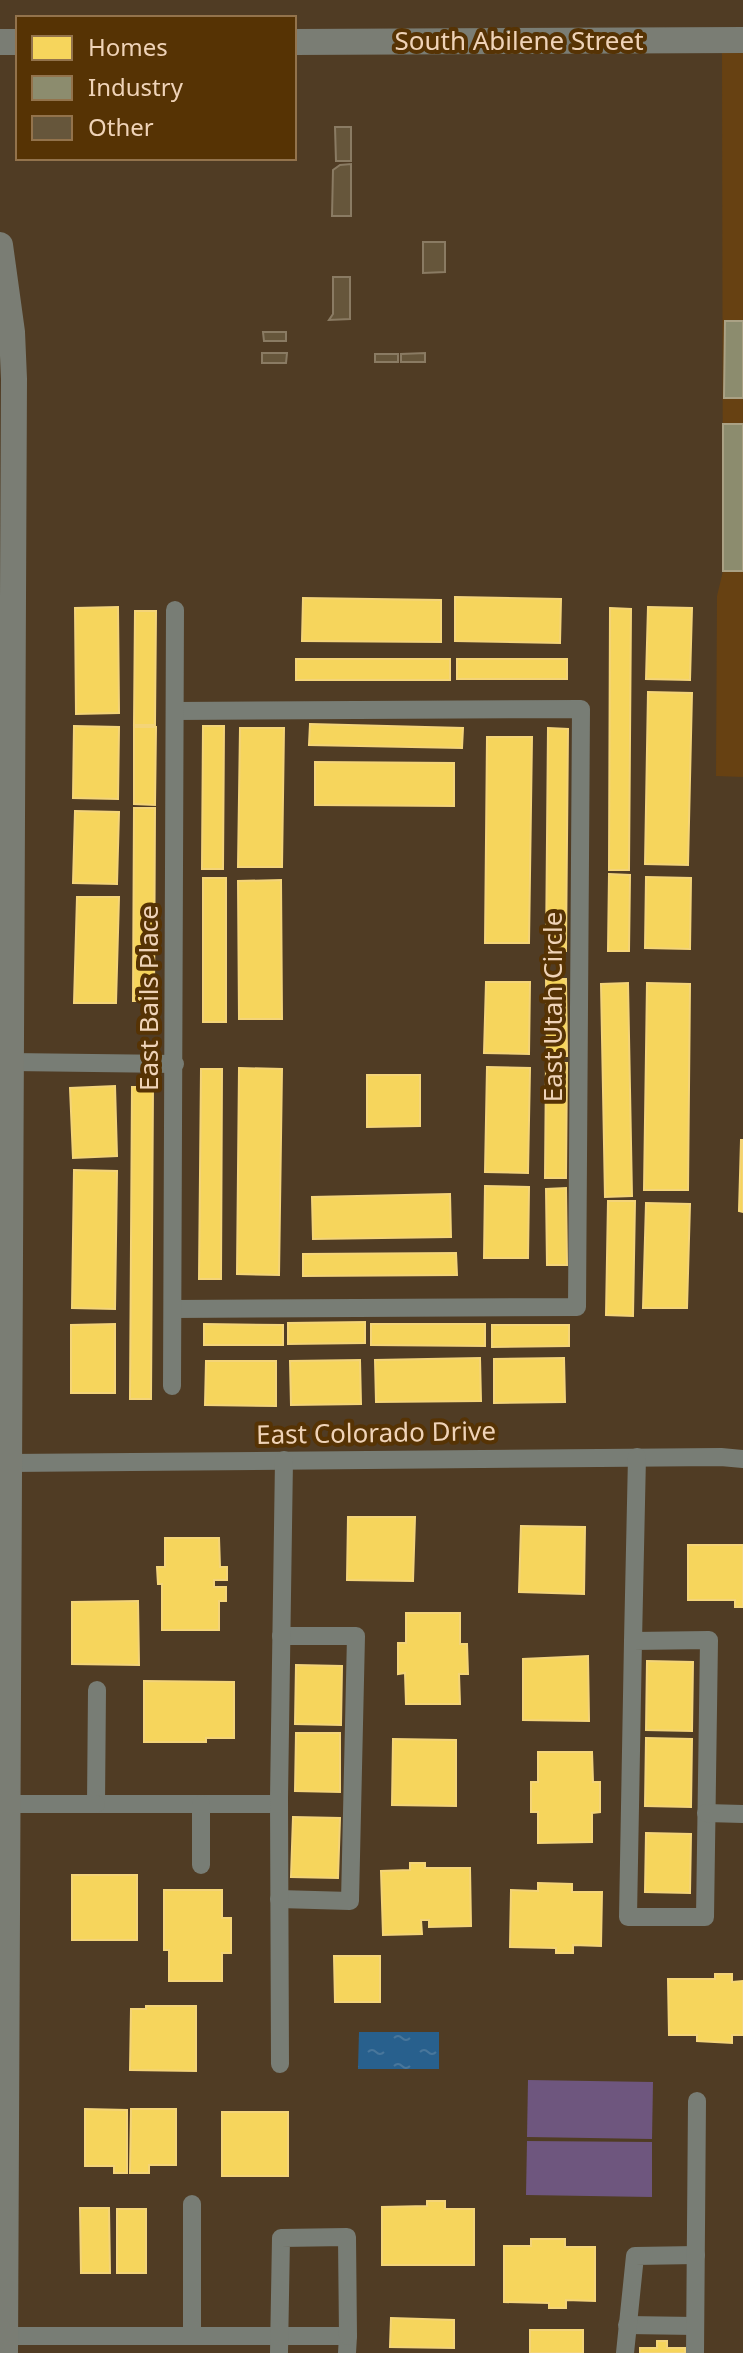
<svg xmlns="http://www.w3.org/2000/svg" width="743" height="2353" font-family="'Noto Sans',sans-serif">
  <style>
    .built { fill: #674112 }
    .grass { fill: #6e567e }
    .water { fill: url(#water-ripples) }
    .homes { fill: #f6d55c; stroke: #f4d478; stroke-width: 2 }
    .industry { fill: #8c8c6e; stroke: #aaa184; stroke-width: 2 }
    .building { fill: #66563b; stroke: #8a7b63; stroke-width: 2 }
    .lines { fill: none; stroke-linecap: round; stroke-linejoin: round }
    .street { stroke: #787d75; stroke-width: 18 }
    .secondary { stroke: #7a7d74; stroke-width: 26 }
    .labels { text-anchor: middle; stroke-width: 8; stroke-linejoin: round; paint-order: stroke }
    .street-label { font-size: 26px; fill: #efd3b8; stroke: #563304 }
  </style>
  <defs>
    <pattern id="water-ripples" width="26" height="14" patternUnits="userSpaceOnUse" patternTransform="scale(2)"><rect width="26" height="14" fill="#28608d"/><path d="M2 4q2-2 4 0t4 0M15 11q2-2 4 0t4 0" fill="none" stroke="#48769b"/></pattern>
  </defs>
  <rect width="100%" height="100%" fill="#503c24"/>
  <path class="built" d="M722,53h21v724l-27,-1 1,-180 6,-25z"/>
  <g class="grass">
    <path d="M528,2080l125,2 -1,57 -125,-2z"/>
    <path d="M527,2141l125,1v55l-126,-2z"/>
  </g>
  <path class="water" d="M359,2032h80v37h-81z"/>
  <g class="homes">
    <path d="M455,597l106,2 -1,44 -105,-2z"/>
    <path d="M303,598l138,2v42l-139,-1z"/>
    <path d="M118,607l1,106 -43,1 -1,-106z"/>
    <path d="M648,607l44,1 -2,72 -44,-1z"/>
    <path d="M610,608l21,1 -2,261h-20z"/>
    <path d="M135,611h21l-1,114h-21z"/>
    <rect x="296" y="659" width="154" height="21"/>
    <rect x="457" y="659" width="110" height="20"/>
    <path d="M648,692l44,1 -4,172 -43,-1z"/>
    <path d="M310,724l153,4 -1,20 -153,-3z"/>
    <path d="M74,726l45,1 -1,72 -45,-1z"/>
    <path d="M203,726h21l-1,143h-21z"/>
    <path d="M134,727h22l-1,78 -21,-1z"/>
    <path d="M240,728h44l-2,139h-44z"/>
    <path d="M548,728l20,1 -2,222h-20z"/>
    <path d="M487,737h45l-3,206h-44z"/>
    <path d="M315,762l139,1v43l-139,-1z"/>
    <path d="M134,808h21l-1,193h-21z"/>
    <path d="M75,811l44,1 -2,72 -44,-1z"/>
    <path d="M609,874l21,1 -1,76h-21z"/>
    <path d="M646,877l45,1 -1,71 -45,-1z"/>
    <rect x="203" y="878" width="23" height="144"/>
    <path d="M281,880l1,139h-43l-1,-138z"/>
    <path d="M77,897h42l-3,106h-42z"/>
    <path d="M546,979h20l1,77h-20z"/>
    <path d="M486,982h44l-1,72 -45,-1z"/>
    <path d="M628,983l4,213 -27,1 -4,-213z"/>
    <path d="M647,983l43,1 -2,206h-44z"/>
    <path d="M546,1063h21l-1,115h-21z"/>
    <path d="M487,1067l43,1 -2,105 -43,-1z"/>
    <path d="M239,1068l43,1 -3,206 -42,-1z"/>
    <path d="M201,1069h21l-1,210h-22z"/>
    <path d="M367,1075h53v51l-53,1z"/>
    <path d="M115,1086l2,70 -44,2 -3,-70z"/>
    <path d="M132,1087h21l-2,312h-21z"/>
    <path d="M741,1140h2v72l-4,-1z"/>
    <path d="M74,1170l43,1 -2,138 -43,-1z"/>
    <path d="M485,1186l44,1 -1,71h-44z"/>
    <path d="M566,1188l1,77h-20l-1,-76z"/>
    <path d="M450,1194l1,43 -138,2 -1,-42z"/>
    <path d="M608,1201h27l-2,115 -27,-1z"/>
    <path d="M646,1203l44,1 -3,104h-44z"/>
    <path d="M456,1253l1,22 -154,1v-22z"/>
    <path d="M365,1322v21l-77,1v-21z"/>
    <path d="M115,1324v69h-44v-68z"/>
    <path d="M204,1324l79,1v20h-79z"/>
    <path d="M371,1324h114v22l-114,-1z"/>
    <path d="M492,1325h77v21l-77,1z"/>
    <path d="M480,1358l1,43 -105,1 -1,-42z"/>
    <path d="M564,1358l1,44 -71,1v-44z"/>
    <path d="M360,1360l1,44 -70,1 -1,-44z"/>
    <path d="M206,1361h70v45l-71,-1z"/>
    <path d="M348,1517h67l-2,64 -66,-1z"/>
    <path d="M521,1526l64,1 -1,67 -65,-2z"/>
    <path d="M165,1538h54l1,29h7v13h-13v7h12v14h-7v29h-57v-46h-4l-1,-17h8z"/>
    <path d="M688,1545h55v62h-8v-7h-47z"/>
    <path d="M138,1601l1,64 -67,-1v-62z"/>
    <path d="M406,1613h54v31h7l1,30h-9l1,30h-54l-1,-31 -7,1v-31h8z"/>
    <path d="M588,1656l1,65 -66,-1v-61z"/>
    <path d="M647,1661l46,1 -1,69 -46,-1z"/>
    <path d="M296,1665l46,1 -1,59 -46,-1z"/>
    <path d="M144,1681l90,1v56h-28v4h-62z"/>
    <path d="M296,1733h44v59l-45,-1z"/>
    <path d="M646,1738l46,1 -1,68 -46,-1z"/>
    <path d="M393,1739l63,1v66l-64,-1z"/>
    <path d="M538,1752h54l1,30h7v30l-8,1v29l-54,1v-31h-7v-30h7z"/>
    <path d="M293,1817l47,1 -2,60 -47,-1z"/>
    <path d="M646,1833l45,1 -1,59 -45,-1z"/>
    <path d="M410,1863h15v5h45l1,58 -42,1v-7h-8l1,14 -39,1 -2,-64 29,-1z"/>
    <rect x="72" y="1875" width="65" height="65"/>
    <path d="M538,1883l34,1v8h30l-1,54 -28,-1v8h-17v-5l-46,-1 1,-57 27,1z"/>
    <path d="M164,1890h58v28h9v35h-9v28h-53v-31h-5z"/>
    <path d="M334,1956h46v46h-45z"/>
    <path d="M715,1974h17v8l11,-1v54h-11v8l-35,-2v-6h-28l-1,-56h47z"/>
    <path d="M146,2006h50v65l-66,-1 1,-61h15z"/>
    <path d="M85,2109l42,1v63h-13v-7h-29z"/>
    <path d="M131,2109h45v56h-27v8h-19z"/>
    <rect x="222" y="2112" width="66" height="64"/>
    <path d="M427,2201h18v8h29v56h-92v-58l45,-1z"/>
    <path d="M80,2208h29l1,65h-29z"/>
    <rect x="117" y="2209" width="29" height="64"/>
    <path d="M531,2239h34v8h30v54l-29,-1v8h-17v-5l-45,-1v-56h27z"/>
    <path d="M391,2318l63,2v28l-64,-1z"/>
    <rect x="530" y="2330" width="53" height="23"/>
    <path d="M657,2341h10v7h18v5h-45v-5h17z"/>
  </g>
  <g class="industry">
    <path d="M725,321h18v77h-19z"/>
    <rect x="723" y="424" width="20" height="147"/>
  </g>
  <g class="building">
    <path d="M335,127h16v34h-15z"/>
    <path d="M351,164v52h-19l1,-46 7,-5z"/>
    <path d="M423,242h22v30l-22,1z"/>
    <path d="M333,277h17v42l-21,1 4,-6z"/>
    <path d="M263,332h23v9h-22z"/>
    <path d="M262,353h25l-1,10h-24z"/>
    <path d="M425,353v9h-24v-8z"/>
    <rect x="375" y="354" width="23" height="8"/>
  </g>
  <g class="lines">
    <g class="street">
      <path d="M11,1062l164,2"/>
      <path d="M174,1309l403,-2 4,-598 -406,2"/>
      <path d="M172,1386l3,-776"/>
      <path d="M9,1463l712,-6 22,2"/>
      <path d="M633,1641l-5,276h77l4,-277 -76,1 4,-184"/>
      <path d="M97,1690l-1,114h183"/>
      <path d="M8,1804h88"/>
      <path d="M201,1804v61"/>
      <path d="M706,1813l37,1"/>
      <path d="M279,1899l71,2 6,-265h-75"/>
      <path d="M280,2064l-1,-266 5,-338"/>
      <path d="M192,2204v131"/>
      <path d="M627,2325l68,1"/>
      <path d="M5,2336h343l-1,17"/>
      <path d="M279,2353l2,-115 66,-1 1,99"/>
      <path d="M625,2353l10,-97 61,-1"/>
      <path d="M695,2353l2,-252"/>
    </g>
    <g class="secondary">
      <path d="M0,42h18"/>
      <path d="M294,42l449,-2"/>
      <path d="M0,245l12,87 2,47 -9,1974"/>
    </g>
  </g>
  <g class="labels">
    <g class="street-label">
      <text x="519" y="50">South Abilene Street</text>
      <text transform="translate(149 998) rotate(-90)" y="9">East Bails Place</text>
      <text transform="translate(553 1007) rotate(-90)" y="9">East Utah Circle</text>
      <text transform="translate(376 1433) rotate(-1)" y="9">East Colorado Drive</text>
    </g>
  </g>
  <rect x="16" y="16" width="280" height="144" fill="#563304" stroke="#93734c" stroke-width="2"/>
  <rect x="32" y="36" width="40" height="24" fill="#f6d55c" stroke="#93734c" stroke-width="2"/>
  <text x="88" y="56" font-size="24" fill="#efd3b8">Homes</text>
  <rect x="32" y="76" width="40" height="24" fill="#8c8c6e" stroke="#93734c" stroke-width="2"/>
  <text x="88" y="96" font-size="24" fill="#efd3b8">Industry</text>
  <rect x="32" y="116" width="40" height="24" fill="#66563b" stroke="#93734c" stroke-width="2"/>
  <text x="88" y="136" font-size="24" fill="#efd3b8">Other</text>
</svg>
